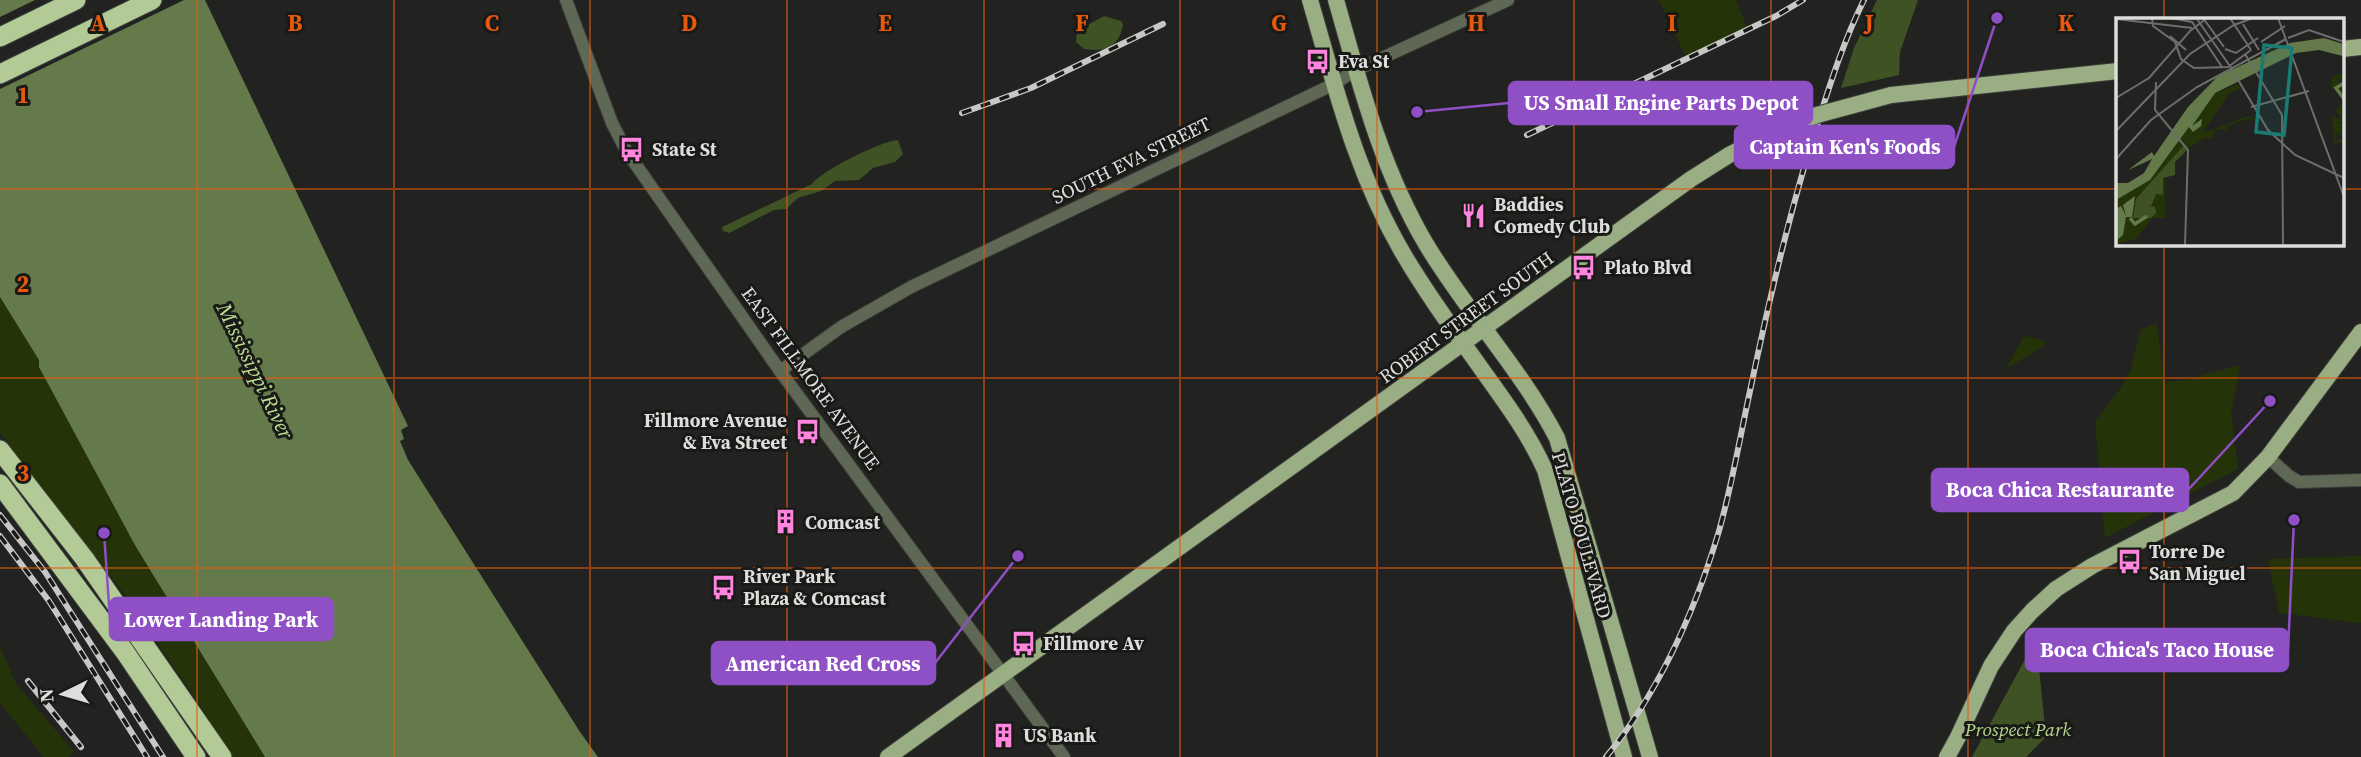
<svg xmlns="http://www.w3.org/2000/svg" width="2361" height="757" font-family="'Source Serif 4',serif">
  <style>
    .green { fill: #243408 }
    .forest { fill: #3f5223 }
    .water { fill: #657a4a }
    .pier { fill: #222321 }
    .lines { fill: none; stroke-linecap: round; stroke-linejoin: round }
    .minor-casing { stroke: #3c3d3b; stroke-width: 14 }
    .major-casing { stroke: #3c3d3b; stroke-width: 18 }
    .highway-casing { stroke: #3c3d3b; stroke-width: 21 }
    .minor { stroke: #5e6854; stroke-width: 12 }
    .major { stroke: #9aae83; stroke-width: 16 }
    .highway { stroke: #b2ca96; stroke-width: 19 }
    .rail-casing { stroke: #c7c8c6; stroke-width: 6 }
    .rail { stroke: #191a17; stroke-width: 3.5; stroke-dasharray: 10; stroke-linecap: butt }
    .major-bridge-casing { stroke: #3c3d3b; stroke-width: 18; stroke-linecap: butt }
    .major-bridge { stroke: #9aae83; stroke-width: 16 }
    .grid { fill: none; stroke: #e8590c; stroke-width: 2; stroke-opacity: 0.55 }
    .labels { text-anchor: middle; stroke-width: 6; stroke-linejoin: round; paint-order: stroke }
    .poi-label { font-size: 19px; font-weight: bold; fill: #dddedc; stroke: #191a17; text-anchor: start }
    .street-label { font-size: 19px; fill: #dddedc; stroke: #191a17 }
    .park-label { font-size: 19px; font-style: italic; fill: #b6d78d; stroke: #191a17 }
    .water-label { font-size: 21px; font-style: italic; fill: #bcdd92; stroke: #191a17 }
    .inset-river { fill: none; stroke: #657a4a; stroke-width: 3.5 }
    .inset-road { fill: none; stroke: #6d6e6c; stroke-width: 2 }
    .view { fill: #197b74; fill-opacity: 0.15; stroke: #197b74; stroke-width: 3.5 }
    .inset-edge { fill: none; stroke: #dddedc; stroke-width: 3.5 }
    .grid-label { font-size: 23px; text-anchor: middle; font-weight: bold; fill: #e8590c; stroke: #191a17; stroke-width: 6; stroke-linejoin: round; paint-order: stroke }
    .leader { fill: none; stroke: #8f50c5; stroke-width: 2.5 }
    .callout-dot { fill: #8f50c5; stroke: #191a17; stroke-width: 2.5 }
    .callout { fill: #8f50c5; stroke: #8f50c5; stroke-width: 2.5 }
    .callout-label { font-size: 21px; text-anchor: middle; font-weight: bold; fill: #fff }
  </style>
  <rect width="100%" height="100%" fill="#222321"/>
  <g class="green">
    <path d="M1659,0h77l12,30 -61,29z"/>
    <path d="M0,297l40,63 -1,7 97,180 129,210h-35l-8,-11 -16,-32 -84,-123 -122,-158z"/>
    <path d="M2157,324l7,58 21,-2 55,-15 -9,48 7,56 -133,69 -10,-117 23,-29 12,-20 11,-43z"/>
    <path d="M2024,336l21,5v4l-39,24z"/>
    <path d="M2361,556v67l-82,-10 -11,-54z"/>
    <path d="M0,647l16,37 58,68 -6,5h-24l-44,-54z"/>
  </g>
  <g class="forest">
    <path d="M1877,0h41l-18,52 -1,23 -58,13 13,-40z"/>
    <path d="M1104,16l17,5 2,3c-4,23 -16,28 -39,25l-8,-7 1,-11z"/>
    <path d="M898,140l5,14 -8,8 -22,6 -14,12 -24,1 -14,10 -23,7 -12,11 -12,1 -45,23 -6,-2 -1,-4 90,-43c9,-13 69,-43 86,-44z"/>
    <path d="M2036,639l10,98 -20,20h-54z"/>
  </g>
  <path class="water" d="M0,0h205l203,426 -7,4 3,9 -4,2 8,19 172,272 18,25h-333l-129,-210 -97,-180v-7l-39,-63z"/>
  <path class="pier" d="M35,0h149l-184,89v-72z"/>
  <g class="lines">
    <defs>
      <g id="minor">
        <path d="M566,0l46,123 15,29 153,219 284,386"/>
        <path d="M780,371l61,-44 70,-40 423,-203 22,-14 152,-70"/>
        <path d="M2268,457l21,19 10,6 62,-2"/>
      </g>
      <g id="major">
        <path d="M1310,0c26,89 46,174 94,255 21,36 45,69 69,102 26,37 53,71 72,113l79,287"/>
        <path d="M1336,0c24,84 45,168 90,244 40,67 95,125 131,194l93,319"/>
        <path d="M2342,49l19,-2"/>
        <path d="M1891,95l227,-24"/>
        <path d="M888,757l803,-578 38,-24 46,-23"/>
        <path d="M1947,757l11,-20 33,-71 23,-35 18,-20 24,-22 36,-23 141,-73 35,-36 93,-125"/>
      </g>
      <g id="highway">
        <path d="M0,37l76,-37"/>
        <path d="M0,74l152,-74"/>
        <path d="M0,450l84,108 138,199"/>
        <path d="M0,484l125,168 71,105"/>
      </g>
    </defs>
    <use href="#minor" class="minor-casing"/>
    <use href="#major" class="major-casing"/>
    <use href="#highway" class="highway-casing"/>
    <use href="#minor" class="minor"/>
    <use href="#major" class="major"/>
    <use href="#highway" class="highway"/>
    <defs>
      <g id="rail">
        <path d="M962,113l69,-25 132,-64"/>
        <path d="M1527,135l249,-119 27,-16"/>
        <path d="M0,515l45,57 118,185"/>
        <path d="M0,536l49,65 98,156"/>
        <path d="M28,681l53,66"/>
        <path d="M1606,757c53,-65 89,-146 113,-226 13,-46 21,-94 31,-140 19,-91 40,-183 69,-272 13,-41 26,-81 45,-119"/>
      </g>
    </defs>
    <use href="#rail" class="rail-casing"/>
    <use href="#rail" class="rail"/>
    <defs>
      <path id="major-bridge" d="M1775,132l42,-17 74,-20"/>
    </defs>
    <use href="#major-bridge" class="major-bridge-casing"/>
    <use href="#major-bridge" class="major-bridge"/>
  </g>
  <path class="grid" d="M197,0v757M394,0v757M590,0v757M787,0v757M984,0v757M1180,0v757M1377,0v757M1574,0v757M1771,0v757M1968,0v757M2164,0v19M0,189h2118M2342,189h19M2164,243v514M0,378h2361M0,568h2361"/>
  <defs>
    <symbol id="bus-bare" viewBox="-9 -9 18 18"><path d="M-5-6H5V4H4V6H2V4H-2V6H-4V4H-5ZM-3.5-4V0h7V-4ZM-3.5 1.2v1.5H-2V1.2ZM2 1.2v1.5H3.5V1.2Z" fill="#ff85df" stroke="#191a17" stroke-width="2.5" paint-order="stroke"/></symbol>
    <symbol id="restaurant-bare" viewBox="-9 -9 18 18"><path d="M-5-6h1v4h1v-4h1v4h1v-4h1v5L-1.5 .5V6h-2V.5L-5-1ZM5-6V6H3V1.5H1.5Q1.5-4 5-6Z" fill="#ff85df" stroke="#191a17" stroke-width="2.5" paint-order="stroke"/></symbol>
    <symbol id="building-bare" viewBox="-9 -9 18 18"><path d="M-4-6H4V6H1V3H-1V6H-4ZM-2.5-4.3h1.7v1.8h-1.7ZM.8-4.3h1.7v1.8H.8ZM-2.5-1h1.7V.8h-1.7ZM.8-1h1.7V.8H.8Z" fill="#ff85df" stroke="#191a17" stroke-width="2.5" paint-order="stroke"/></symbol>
  </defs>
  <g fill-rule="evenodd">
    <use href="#bus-bare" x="1300" y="44" width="35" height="35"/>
    <use href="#bus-bare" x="614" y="132" width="35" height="35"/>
    <use href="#restaurant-bare" x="1456" y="198" width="35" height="35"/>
    <use href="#bus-bare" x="1566" y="250" width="35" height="35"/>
    <use href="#bus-bare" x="790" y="414" width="35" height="35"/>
    <use href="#building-bare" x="768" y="504" width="35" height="35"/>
    <use href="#bus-bare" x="2112" y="544" width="35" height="35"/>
    <use href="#bus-bare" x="706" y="570" width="35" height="35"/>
    <use href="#bus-bare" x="1006" y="626" width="35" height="35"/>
    <use href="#building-bare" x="986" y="718" width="35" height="35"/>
  </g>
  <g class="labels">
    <g class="poi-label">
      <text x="1338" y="68">Eva St</text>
      <text x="652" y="156">State St</text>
      <text x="1494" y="211">Baddies<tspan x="1494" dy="22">Comedy Club</tspan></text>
      <text x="1604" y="274">Plato Blvd</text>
      <text x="787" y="427" text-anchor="end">Fillmore Avenue<tspan x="787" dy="22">&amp; Eva Street</tspan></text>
      <text x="805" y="529">Comcast</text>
      <text x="2149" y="558">Torre De<tspan x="2149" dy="22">San Miguel</tspan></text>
      <text x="743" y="583">River Park<tspan x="743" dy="22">Plaza &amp; Comcast</tspan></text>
      <text x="1043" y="650">Fillmore Av</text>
      <text x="1023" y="742">US Bank</text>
    </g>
    <g class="street-label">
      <text transform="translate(1131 160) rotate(-26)" y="7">SOUTH EVA STREET</text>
      <text transform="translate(1466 317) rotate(-36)" y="7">ROBERT STREET SOUTH</text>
      <text transform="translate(811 378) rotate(54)" y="7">EAST FILLMORE AVENUE</text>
      <text transform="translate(1582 535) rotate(74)" y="7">PLATO BOULEVARD</text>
    </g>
    <g class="park-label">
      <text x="2018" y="736">Prospect Park</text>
    </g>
    <g class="water-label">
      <text transform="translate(255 371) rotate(64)" y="7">Mississippi River</text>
    </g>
  </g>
  <g transform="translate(2116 18)">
    <rect width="228" height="228" fill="#222321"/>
    <path d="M227,55v10l-8,-6 9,12 -1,33 -7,1 7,1v7l-2,5 -4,-5 -1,11 5,-4 2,5h-9l-2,-26 9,2 -5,-9 7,-8 -5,-16 -6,4v-13zM122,66l2,4 -12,7 -26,38 46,-17 14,5 -14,-2 -21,7v4l-12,-1 -3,10 -5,-2 -19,11 -13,14v13l-10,2v41h-13l-15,20 -21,7v-45l34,-20 64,-86z" fill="#243408"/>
    <path d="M69,126l2,6 -12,12v13l-12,3v17l-7,-1 -5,12 -7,-1 11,2 1,6 -5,5h-18l3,-19z" fill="#3f5223"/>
    <path d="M208,20l19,6v12l-24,-6 -23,3 -81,40 -23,33 10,-7 -1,7 -8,6 -4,-5 -39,53 -34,20v-17h12l16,-10 8,-14 -24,11 24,-18 2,4 34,-49 30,-31 72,-33zM19,178l-3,21h-6l-3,18 -7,6v-32l5,-3 5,10 -3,-11z" fill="#657a4a"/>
    <path class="inset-river" d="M228,65l-8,5 8,11M14,200l5,6 12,-8"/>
    <path class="inset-road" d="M36,0l1,8 22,16 6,17 13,9 34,-1 23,-17M55,0l21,4 30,45M87,0l21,29M114,0l21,32M162,0l66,179M0,1l76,9M81,1l35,50M127,6l16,26M54,18l16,14M172,20l21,-8 35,12M145,24l24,-16M109,31l11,4 22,-15M129,36l37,61 1,130M115,50l37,62 27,25 49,23M40,64l-1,28 33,40 -3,95M0,80l33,-20 41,-47 17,-13M135,89l58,-16M0,113l74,-77 44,-29 19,-7M0,141l35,-39 46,-33 89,-48"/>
    <path class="view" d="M148,27l28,3 -8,87 -28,-3z"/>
    <rect width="228" height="228" class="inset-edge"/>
  </g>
  <g class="grid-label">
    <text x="98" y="31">A</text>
    <text x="295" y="31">B</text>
    <text x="492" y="31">C</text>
    <text x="689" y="31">D</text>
    <text x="885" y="31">E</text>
    <text x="1082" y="31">F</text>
    <text x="1279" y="31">G</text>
    <text x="1476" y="31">H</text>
    <text x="1672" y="31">I</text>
    <text x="1869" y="31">J</text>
    <text x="2066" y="31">K</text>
    <text x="23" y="103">1</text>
    <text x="23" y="292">2</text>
    <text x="23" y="481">3</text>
  </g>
  <path class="leader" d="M1417 112L1509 103M1997 18L1954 147M2270 401L2188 490M104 533L110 619M2294 520L2288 650M1018 556L935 663"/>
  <g class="callout-dot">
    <circle cx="1417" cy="112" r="7"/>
    <circle cx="1997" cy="18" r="7"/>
    <circle cx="2270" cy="401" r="7"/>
    <circle cx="104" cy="533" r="7"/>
    <circle cx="2294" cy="520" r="7"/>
    <circle cx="1018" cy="556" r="7"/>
  </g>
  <g class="callout">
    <rect x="1509" y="82" width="303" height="42" rx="7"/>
    <rect x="1735" y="126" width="219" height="42" rx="7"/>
    <rect x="1932" y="469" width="256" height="42" rx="7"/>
    <rect x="110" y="598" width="223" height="42" rx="7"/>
    <rect x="2026" y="629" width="262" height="42" rx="7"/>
    <rect x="712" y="642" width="223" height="42" rx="7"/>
  </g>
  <g class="callout-label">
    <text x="1661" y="110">US Small Engine Parts Depot</text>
    <text x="1845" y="154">Captain Ken's Foods</text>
    <text x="2060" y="497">Boca Chica Restaurante</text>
    <text x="221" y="627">Lower Landing Park</text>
    <text x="2157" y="657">Boca Chica's Taco House</text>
    <text x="823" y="671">American Red Cross</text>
  </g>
  <g transform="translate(63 694) rotate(265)" stroke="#191a17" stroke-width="5" paint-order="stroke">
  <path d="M0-5L12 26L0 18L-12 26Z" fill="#dddedc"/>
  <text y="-10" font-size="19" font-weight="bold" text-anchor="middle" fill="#dddedc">N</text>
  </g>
</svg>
